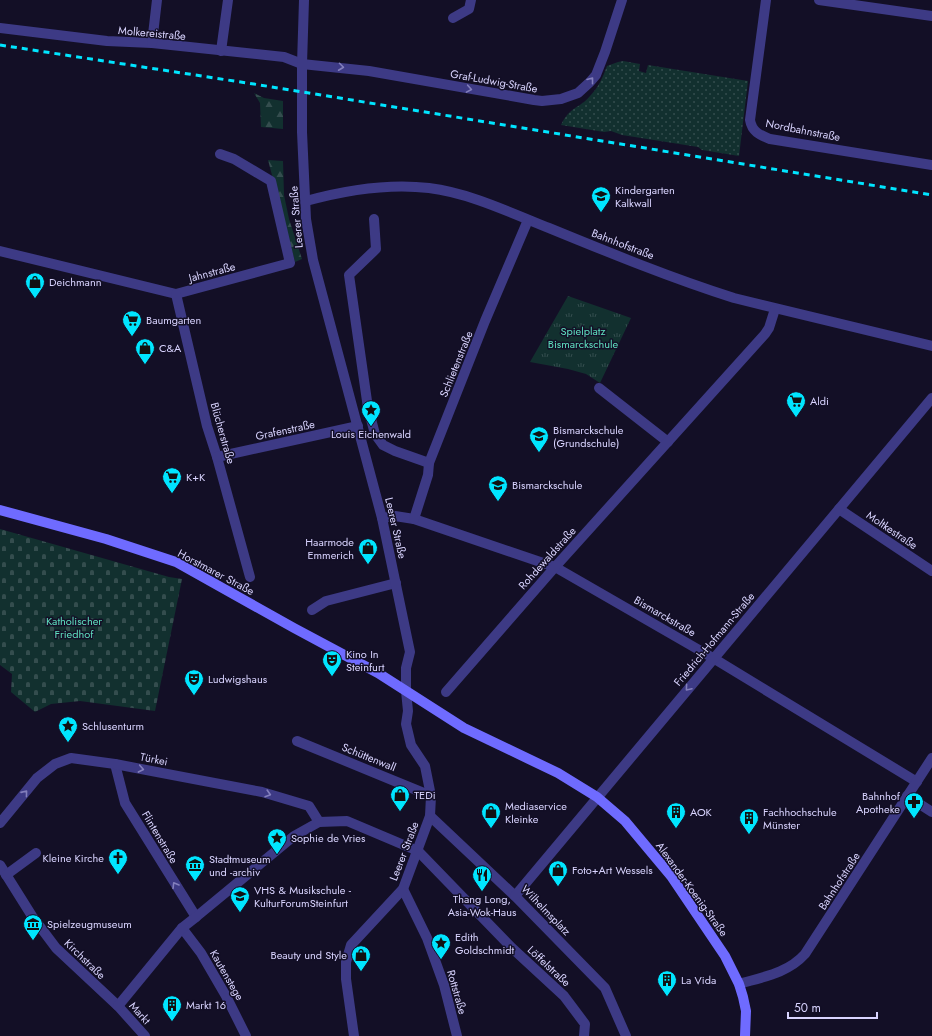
<svg xmlns="http://www.w3.org/2000/svg" width="932" height="1036" font-family="Jost,sans-serif">
  <style>
    .grass { fill: url(#grass-dots) }
    .forest { fill: url(#forest-firs) }
    .cemetery { fill: url(#cemetery-stones) }
    .park { fill: url(#park-tufts) }
    .lines { fill: none; stroke-linecap: round; stroke-linejoin: round }
    .minor { stroke: #3d3a85; stroke-width: 10 }
    .tertiary { stroke: #3d3a85; stroke-width: 10 }
    .secondary { stroke: #6f6bff; stroke-width: 10 }
    .rail { stroke: #00e5ff; stroke-width: 3; stroke-dasharray: 6 5; stroke-linecap: butt }
    .oneway { stroke: #837fbc }
    .labels { text-anchor: middle; stroke-width: 3; stroke-linejoin: round; paint-order: stroke }
    .street-label { font-size: 11px; fill: #d9d4ff; stroke: #130f26 }
    .poi-label { font-size: 11px; fill: #d9d4ff; stroke: #130f26; text-anchor: start }
    .park-label { font-size: 11px; fill: #5fe0c0; stroke: #130f26 }
  </style>
  <defs>
    <pattern id="grass-dots" width="8" height="8" patternUnits="userSpaceOnUse"><rect width="8" height="8" fill="#12302f"/><path d="M2 2h.1M6 6h.1" fill="none" stroke="#344d4e" stroke-width="1.8" stroke-linecap="round"/></pattern>
    <pattern id="forest-firs" width="22" height="20" patternUnits="userSpaceOnUse"><rect width="22" height="20" fill="#12302f"/><path d="M5 1l3.5 6h-7zM16 11l3.5 6h-7z" fill="#344d4e"/></pattern>
    <pattern id="cemetery-stones" width="16" height="16" patternUnits="userSpaceOnUse"><rect width="16" height="16" fill="#12302f"/><path d="M2 7V4a2 2 0 0 1 4 0v3zM10 15v-3a2 2 0 0 1 4 0v3z" fill="#344d4e"/></pattern>
    <pattern id="park-tufts" width="24" height="20" patternUnits="userSpaceOnUse"><rect width="24" height="20" fill="#12302f"/><path d="M3 7l-1-3M5 7V3M7 7l1-3M15 17l-1-3M17 17v-4M19 17l1-3" fill="none" stroke="#344d4e"/></pattern>
  </defs>
  <rect width="100%" height="100%" fill="#130f26"/>
  <path class="grass" d="M623,61l17,3 -1,7 7,2 2,-8 100,16 -9,75 -37,-6 -4,-3 -76,-12 -11,-4 -7,1 -43,-7c9,-19 18,-16 29,-29 8,-8 13,-19 17,-30l11,-4z"/>
  <g class="forest">
    <path d="M254,93l10,5 19,3v28l-22,-2 -1,-24z"/>
    <path d="M268,160l15,1 1,34 5,24 13,40 -7,3z"/>
  </g>
  <path class="cemetery" d="M0,529l169,48 13,2 -27,132 -75,-10 -29,3 -16,8 -24,-20 1,-18 -12,-9z"/>
  <path class="park" d="M568,296l63,22 -31,65 -14,-9 -18,-5 -38,-7z"/>
  <g class="lines">
    <g class="minor">
      <path d="M766,0l-16,120c2,12 10,15 20,19l162,26"/>
      <path d="M819,0l113,16"/>
      <path d="M453,18l16,-9 2,-9"/>
      <path d="M0,28l107,13 45,2 132,14 18,7 67,7 165,29 8,1 19,-2 17,-6 12,-11 6,-7 9,-23 17,-52"/>
      <path d="M152,43l5,-43"/>
      <path d="M221,51l7,-51"/>
      <path d="M306,201c40,-11 81,-18 123,-13 41,5 82,25 120,40 61,25 122,50 185,70l198,48"/>
      <path d="M374,219l2,30 -27,26 19,133 7,26 8,11 12,6 34,12"/>
      <path d="M0,251l176,43 114,-31 -19,-82 -37,-22 -14,-5"/>
      <path d="M176,294l31,132 10,31 33,120"/>
      <path d="M599,388l69,54"/>
      <path d="M217,457l141,-31"/>
      <path d="M839,509l93,62"/>
      <path d="M382,518l13,-2 19,3 141,48 158,91 204,124"/>
      <path d="M414,519l14,-44 1,-12 56,-142 43,-101"/>
      <path d="M312,610l14,-9 70,-18"/>
      <path d="M446,692l109,-125 210,-233 4,-6 6,-19"/>
      <path d="M297,741l134,55"/>
      <path d="M115,764l10,39 71,114"/>
      <path d="M907,796l25,16"/>
      <path d="M430,816l85,80 90,92 21,48"/>
      <path d="M0,823l37,-45 18,-14 16,-6 44,6 147,28 47,14 10,16"/>
      <path d="M0,865l32,51 24,32 62,58 27,30"/>
      <path d="M6,875l30,-22"/>
      <path d="M403,889l24,49 17,47 13,51"/>
      <path d="M515,896l417,-498"/>
      <path d="M182,928l19,25 25,43 20,40"/>
      <path d="M739,984c24,-7 49,-11 66,-30l127,-196"/>
      <path d="M118,1006l64,-78 14,-11 98,-81 25,-14 28,-1 71,30 94,97 52,48 21,28 -1,12"/>
      <path d="M354,1036l-8,-57v-17l5,-17 52,-56 27,-73 1,-20 -6,-30 -14,-21 -5,-21 2,-13 -2,-20"/>
    </g>
    <path class="tertiary" d="M304,0l-2,64v68l4,87 7,41 69,258 28,134 -4,16v23"/>
    <path class="secondary" d="M0,510l106,29 70,23 118,66 84,45 86,55 94,45 39,24 28,24 46,55 54,80 14,28 4,13 3,14 -1,25"/>
    <path class="rail" d="M0,45l260,40 672,110"/>
  </g>
  <defs><path id="oneway-chevron" d="M-2-3.5L2.5 0L-2 3.5" fill="none" stroke-width="1.6" stroke-linecap="round" stroke-linejoin="round"/></defs>
  <g class="oneway">
    <use href="#oneway-chevron" transform="translate(341 67) rotate(7)"/>
    <use href="#oneway-chevron" transform="translate(591 80) rotate(-52)"/>
    <use href="#oneway-chevron" transform="translate(469 89) rotate(10)"/>
    <use href="#oneway-chevron" transform="translate(688 688) rotate(130)"/>
    <use href="#oneway-chevron" transform="translate(141 769) rotate(11)"/>
    <use href="#oneway-chevron" transform="translate(25 793) rotate(-51)"/>
    <use href="#oneway-chevron" transform="translate(268 794) rotate(17)"/>
    <use href="#oneway-chevron" transform="translate(175 885) rotate(-121)"/>
  </g>
  <defs>
    <symbol id="school-pin" viewBox="-11 -11 22 30"><path d="M0 17L-7.5 6A9.5 9.5 0 1 1 7.5 6Z" fill="#00e5ff" stroke="#130f26"/><path d="M0-5L7-2L0 1L-7-2ZM-4 1L0 2.5L4 1V4Q0 6-4 4Z" fill="#111"/></symbol>
    <symbol id="shop-pin" viewBox="-11 -11 22 30"><path d="M0 17L-7.5 6A9.5 9.5 0 1 1 7.5 6Z" fill="#00e5ff" stroke="#130f26"/><path d="M-5-2.5h2.3a2.7 3.5 0 0 1 5.4 0H5L5.5 6h-11ZM-1.5-2.5h3a1.5 2.3 0 0 0-3 0Z" fill="#111"/></symbol>
    <symbol id="supermarket-pin" viewBox="-11 -11 22 30"><path d="M0 17L-7.5 6A9.5 9.5 0 1 1 7.5 6Z" fill="#00e5ff" stroke="#130f26"/><path d="M-6-5.5h2.5l.6 2H6L4.5 2H-2.5L-4.4-4H-6ZM-1.5 3.2a1.3 1.3 0 1 0 .1 0ZM3 3.2a1.3 1.3 0 1 0 .1 0Z" fill="#111"/></symbol>
    <symbol id="sight-pin" viewBox="-11 -11 22 30"><path d="M0 17L-7.5 6A9.5 9.5 0 1 1 7.5 6Z" fill="#00e5ff" stroke="#130f26"/><path d="M0-6L1.8-2.2L6-1.7L2.9 1.2L3.7 5.4L0 3.3L-3.7 5.4L-2.9 1.2L-6-1.7L-1.8-2.2Z" fill="#111"/></symbol>
    <symbol id="theatre-pin" viewBox="-11 -11 22 30"><path d="M0 17L-7.5 6A9.5 9.5 0 1 1 7.5 6Z" fill="#00e5ff" stroke="#130f26"/><path d="M-5-5.5Q0-4 5-5.5V0Q5 5 0 6Q-5 5-5 0ZM-3.3-2.5H-1v1.5H-3.3ZM1-2.5H3.3v1.5H1ZM-2.8 1Q0 5.5 2.8 1Z" fill="#111"/></symbol>
    <symbol id="pharmacy-pin" viewBox="-11 -11 22 30"><path d="M0 17L-7.5 6A9.5 9.5 0 1 1 7.5 6Z" fill="#00e5ff" stroke="#130f26"/><path d="M-2-6h4v4h4v4h-4v4h-4v-4h-4v-4h4Z" fill="#111"/></symbol>
    <symbol id="building-pin" viewBox="-11 -11 22 30"><path d="M0 17L-7.5 6A9.5 9.5 0 1 1 7.5 6Z" fill="#00e5ff" stroke="#130f26"/><path d="M-4-6H4V6H1V3H-1V6H-4ZM-2.5-4.3h1.7v1.8h-1.7ZM.8-4.3h1.7v1.8H.8ZM-2.5-1h1.7V.8h-1.7ZM.8-1h1.7V.8H.8Z" fill="#111"/></symbol>
    <symbol id="church-pin" viewBox="-11 -11 22 30"><path d="M0 17L-7.5 6A9.5 9.5 0 1 1 7.5 6Z" fill="#00e5ff" stroke="#130f26"/><path d="M-1.2-6h2.4v3.5h3.3v2.4h-3.3V6h-2.4V-.1h-3.3v-2.4h3.3Z" fill="#111"/></symbol>
    <symbol id="museum-pin" viewBox="-11 -11 22 30"><path d="M0 17L-7.5 6A9.5 9.5 0 1 1 7.5 6Z" fill="#00e5ff" stroke="#130f26"/><path d="M0-6L6-3V-2H-6V-3ZM-5-1h2V3h-2ZM-1-1h2V3h-2ZM3-1h2V3H3ZM-6 4H6V6H-6Z" fill="#111"/></symbol>
    <symbol id="restaurant-pin" viewBox="-11 -11 22 30"><path d="M0 17L-7.5 6A9.5 9.5 0 1 1 7.5 6Z" fill="#00e5ff" stroke="#130f26"/><path d="M-5-6h1v4h1v-4h1v4h1v-4h1v5L-1.5 .5V6h-2V.5L-5-1ZM5-6V6H3V1.5H1.5Q1.5-4 5-6Z" fill="#111"/></symbol>
    <symbol id="university-pin" viewBox="-11 -11 22 30"><path d="M0 17L-7.5 6A9.5 9.5 0 1 1 7.5 6Z" fill="#00e5ff" stroke="#130f26"/><path d="M0-5L7-2L0 1L-7-2ZM-4 1L0 2.5L4 1V4Q0 6-4 4Z" fill="#111"/></symbol>
  </defs>
  <g fill-rule="evenodd">
    <use href="#school-pin" x="590" y="185" width="22" height="30"/>
    <use href="#shop-pin" x="24" y="271" width="22" height="30"/>
    <use href="#supermarket-pin" x="121" y="309" width="22" height="30"/>
    <use href="#shop-pin" x="134" y="337" width="22" height="30"/>
    <use href="#supermarket-pin" x="785" y="390" width="22" height="30"/>
    <use href="#sight-pin" x="360" y="399" width="22" height="30"/>
    <use href="#school-pin" x="528" y="425" width="22" height="30"/>
    <use href="#supermarket-pin" x="161" y="466" width="22" height="30"/>
    <use href="#school-pin" x="487" y="474" width="22" height="30"/>
    <use href="#shop-pin" x="357" y="537" width="22" height="30"/>
    <use href="#theatre-pin" x="321" y="649" width="22" height="30"/>
    <use href="#theatre-pin" x="183" y="668" width="22" height="30"/>
    <use href="#sight-pin" x="57" y="715" width="22" height="30"/>
    <use href="#shop-pin" x="389" y="784" width="22" height="30"/>
    <use href="#pharmacy-pin" x="903" y="791" width="22" height="30"/>
    <use href="#shop-pin" x="480" y="801" width="22" height="30"/>
    <use href="#building-pin" x="665" y="801" width="22" height="30"/>
    <use href="#building-pin" x="738" y="807" width="22" height="30"/>
    <use href="#sight-pin" x="266" y="827" width="22" height="30"/>
    <use href="#church-pin" x="107" y="847" width="22" height="30"/>
    <use href="#museum-pin" x="184" y="854" width="22" height="30"/>
    <use href="#shop-pin" x="547" y="859" width="22" height="30"/>
    <use href="#restaurant-pin" x="471" y="864" width="22" height="30"/>
    <use href="#university-pin" x="229" y="885" width="22" height="30"/>
    <use href="#museum-pin" x="22" y="913" width="22" height="30"/>
    <use href="#sight-pin" x="430" y="932" width="22" height="30"/>
    <use href="#shop-pin" x="350" y="944" width="22" height="30"/>
    <use href="#building-pin" x="656" y="969" width="22" height="30"/>
    <use href="#building-pin" x="161" y="994" width="22" height="30"/>
  </g>
  <g class="labels">
    <g class="street-label">
      <text transform="translate(152 33) rotate(5)" y="4">Molkereistraße</text>
      <text transform="translate(494 81) rotate(10)" y="4">Graf-Ludwig-Straße</text>
      <text transform="translate(803 130) rotate(11)" y="4">Nordbahnstraße</text>
      <text transform="translate(296 217) rotate(-95)" y="4">Leerer Straße</text>
      <text transform="translate(623 244) rotate(21)" y="4">Bahnhofstraße</text>
      <text transform="translate(212 272) rotate(-15)" y="4">Jahnstraße</text>
      <text transform="translate(456 364) rotate(-68)" y="4">Schlietenstraße</text>
      <text transform="translate(285 430) rotate(-12)" y="4">Grafenstraße</text>
      <text transform="translate(223 433) rotate(74)" y="4">Blücherstraße</text>
      <text transform="translate(396 528) rotate(77)" y="4">Leerer Straße</text>
      <text transform="translate(892 530) rotate(34)" y="4">Moltkestraße</text>
      <text transform="translate(547 558) rotate(-48)" y="4">Rohdewaldstraße</text>
      <text transform="translate(216 572) rotate(28)" y="4">Horstmarer Straße</text>
      <text transform="translate(665 616) rotate(30)" y="4">Bismarckstraße</text>
      <text transform="translate(714 639) rotate(-50)" y="4">Friedrich-Hofmann-Straße</text>
      <text transform="translate(369 757) rotate(22)" y="4">Schüttenwall</text>
      <text transform="translate(154 759) rotate(11)" y="4">Türkei</text>
      <text transform="translate(160 837) rotate(59)" y="4">Flintenstraße</text>
      <text transform="translate(404 851) rotate(-69)" y="4">Leerer Straße</text>
      <text transform="translate(839 881) rotate(-57)" y="4">Bahnhofstraße</text>
      <text transform="translate(692 889) rotate(54)" y="4">Alexander-Koenig-Straße</text>
      <text transform="translate(546 910) rotate(46)" y="4">Wilhelmsplatz</text>
      <text transform="translate(85 959) rotate(44)" y="4">Kirchstraße</text>
      <text transform="translate(549 966) rotate(43)" y="4">Löffelstraße</text>
      <text transform="translate(227 975) rotate(60)" y="4">Kautenstege</text>
      <text transform="translate(457 992) rotate(74)" y="4">Rottstraße</text>
      <text transform="translate(140 1013) rotate(48)" y="4">Markt</text>
    </g>
    <g class="poi-label">
      <text x="615" y="194">Kindergarten<tspan x="615" dy="13">Kalkwall</tspan></text>
      <text x="49" y="286">Deichmann</text>
      <text x="146" y="324">Baumgarten</text>
      <text x="159" y="352">C&amp;A</text>
      <text x="810" y="405">Aldi</text>
      <text x="553" y="434">Bismarckschule<tspan x="553" dy="13">(Grundschule)</tspan></text>
      <text x="371" y="438" text-anchor="middle">Louis Eichenwald</text>
      <text x="186" y="481">K+K</text>
      <text x="512" y="489">Bismarckschule</text>
      <text x="354" y="546" text-anchor="end">Haarmode<tspan x="354" dy="13">Emmerich</tspan></text>
      <text x="346" y="658">Kino In<tspan x="346" dy="13">Steinfurt</tspan></text>
      <text x="208" y="683">Ludwigshaus</text>
      <text x="82" y="730">Schlusenturm</text>
      <text x="414" y="799">TEDi</text>
      <text x="900" y="800" text-anchor="end">Bahnhof<tspan x="900" dy="13">Apotheke</tspan></text>
      <text x="505" y="810">Mediaservice<tspan x="505" dy="13">Kleinke</tspan></text>
      <text x="690" y="816">AOK</text>
      <text x="763" y="816">Fachhochschule<tspan x="763" dy="13">Münster</tspan></text>
      <text x="291" y="842">Sophie de Vries</text>
      <text x="104" y="862" text-anchor="end">Kleine Kirche</text>
      <text x="209" y="863">Stadtmuseum<tspan x="209" dy="13">und -archiv</tspan></text>
      <text x="572" y="874">Foto+Art Wessels</text>
      <text x="254" y="894">VHS &amp; Musikschule -<tspan x="254" dy="13">KulturForumSteinfurt</tspan></text>
      <text x="482" y="903" text-anchor="middle">Thang Long,<tspan x="482" dy="13">Asia-Wok-Haus</tspan></text>
      <text x="47" y="928">Spielzeugmuseum</text>
      <text x="455" y="941">Edith<tspan x="455" dy="13">Goldschmidt</tspan></text>
      <text x="347" y="959" text-anchor="end">Beauty und Style</text>
      <text x="681" y="984">La Vida</text>
      <text x="186" y="1009">Markt 16</text>
    </g>
    <g class="park-label">
      <text x="583" y="335">Spielplatz<tspan x="583" dy="13">Bismarckschule</tspan></text>
      <text x="74" y="625">Katholischer<tspan x="74" dy="13">Friedhof</tspan></text>
    </g>
  </g>
  <path d="M788 1012v6h89v-6" fill="none" stroke="#d9d4ff" stroke-width="2"/>
  <text x="794" y="1012" font-size="12" fill="#d9d4ff" stroke="#130f26" stroke-width="3" paint-order="stroke">50 m</text>
</svg>
